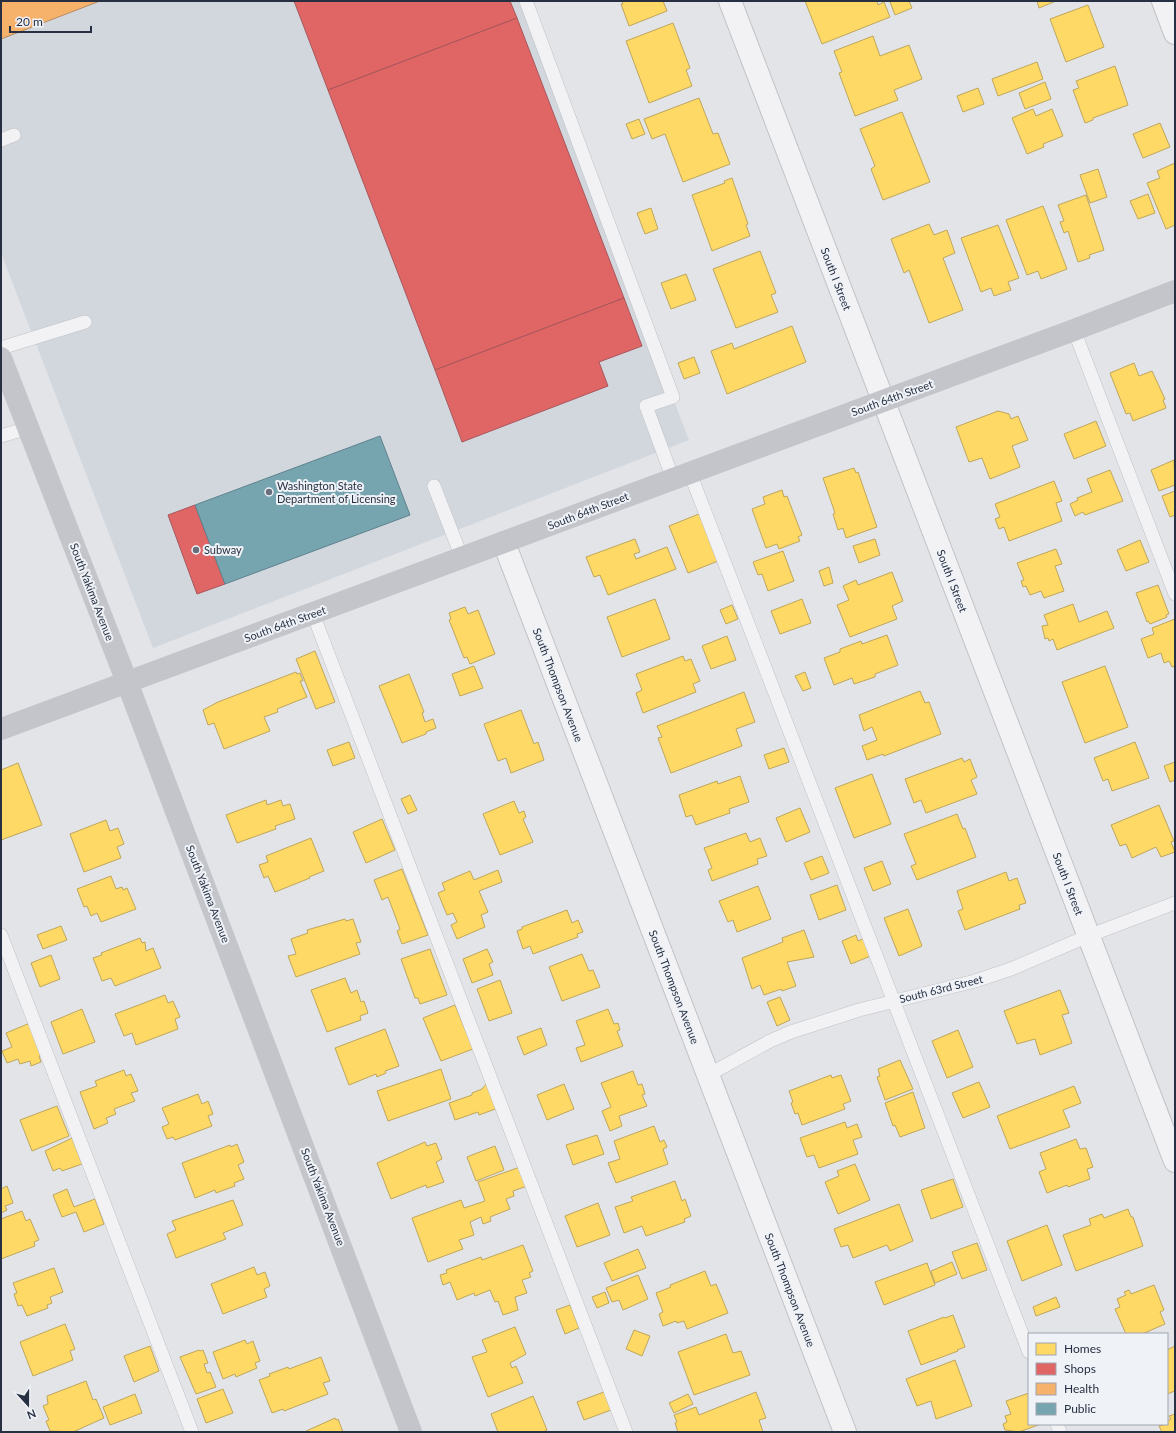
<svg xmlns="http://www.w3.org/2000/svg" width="1176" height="1433" font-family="Lato,sans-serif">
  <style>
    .built { fill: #d2d7de }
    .homes { fill: #ffd966; stroke: #bea65b }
    .shops { fill: #e06666; stroke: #a8565b }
    .health { fill: #f6b26b; stroke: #b88b5f }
    .public { fill: #76a5af; stroke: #5e828e }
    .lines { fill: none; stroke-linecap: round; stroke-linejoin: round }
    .lane-casing { stroke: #c0c2c6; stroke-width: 14 }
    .street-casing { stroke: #c0c2c6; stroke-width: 24 }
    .lane { stroke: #f2f2f4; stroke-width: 13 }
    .street { stroke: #f2f2f4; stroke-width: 22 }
    .secondary { stroke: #c3c5ca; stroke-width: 22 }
    .poi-dot { fill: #686f7c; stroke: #eff2f7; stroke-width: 1.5 }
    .labels { text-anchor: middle; stroke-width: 4; stroke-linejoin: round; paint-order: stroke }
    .street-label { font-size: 11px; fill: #273042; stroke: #eff2f7 }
    .poi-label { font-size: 11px; fill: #273042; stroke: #eff2f7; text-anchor: start }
  </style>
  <rect width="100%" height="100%" fill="#e2e4e8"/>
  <path class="built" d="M1,1h521l167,439 -536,208 -152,-395z"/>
  <g class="homes">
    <path d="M622,1h41l4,10 -38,15 -8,-22h2z"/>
    <path d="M805,1h72l1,4 6,-3 6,15 -68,27z"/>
    <path d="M893,1h16l3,7 -17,7 -5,-13z"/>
    <path d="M1037,1h19l-17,7z"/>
    <path d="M1088,5l16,42 -38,15 -16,-43z"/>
    <path d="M673,23l17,45 -4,2 6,16 -43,17 -23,-62z"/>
    <path d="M873,36l7,20 29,-11 13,34 -28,11 4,10 -43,16 -16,-43 3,-1 -8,-21z"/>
    <path d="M1037,62l6,17 -45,17 -6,-17z"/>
    <path d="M1115,66l13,39 -35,13v2l-8,3 -12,-33 6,-2 -3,-7z"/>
    <path d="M1045,82l6,17 -26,10 -6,-16z"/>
    <path d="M978,88l6,16 -21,8 -6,-16z"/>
    <path d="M699,98l14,36 5,-1 12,31 -47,18 -18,-48 -13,5 -8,-20z"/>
    <path d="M1033,109l3,7 16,-7 11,27 -20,8 1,3 -17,7 -15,-36z"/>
    <path d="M902,112l28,70 -47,18 -12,-31 4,-3 -15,-37z"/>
    <path d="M639,119l6,15 -13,5 -6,-15z"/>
    <path d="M1160,123l10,24 -27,11 -10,-24z"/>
    <path d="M1175,163v62l-9,4 -19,-46 13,-5 -3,-7z"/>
    <path d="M1098,169l9,28 -17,6 -10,-28z"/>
    <path d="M732,178l16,46 -2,1 4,11 -38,15 -20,-56 33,-12 -1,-2z"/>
    <path d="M1148,194l7,19 -17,6 -8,-18z"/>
    <path d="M1086,195l18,55 -15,5 1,3 -12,4 -10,-31 -4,2 -4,-11 4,-1 -6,-16z"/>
    <path d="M1043,206l24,63 -26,10 -3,-8 -11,4 -21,-55z"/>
    <path d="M651,208l7,21 -13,5 -8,-21z"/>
    <path d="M929,224l5,11 13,-5 8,23 -12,5 20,52 -34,13 -20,-53 -5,3 -13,-34z"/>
    <path d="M998,225l21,53 -11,4 3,8 -17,6 -3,-8 -10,4 -20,-54z"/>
    <path d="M760,251l16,42 -5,2 7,17 -42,16 -23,-59z"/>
    <path d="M686,274l10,26 -25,9 -10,-26z"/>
    <path d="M792,326l14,36 -79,32 -16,-43 21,-8 2,6z"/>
    <path d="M694,357l6,16 -16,6 -6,-16z"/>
    <path d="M1134,363l5,13 13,-5 13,28 -2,1 3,8 -33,13 -3,-8 -4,1 -16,-41z"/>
    <path d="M998,411l11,3 2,5 7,-3 10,24 -16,6 8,21 -30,12 -8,-21 -13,4 -13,-35z"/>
    <path d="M1096,421l10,25 -32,13 -10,-25z"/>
    <path d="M1174,460l1,25 -16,6 -8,-21z"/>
    <path d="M854,468l2,5 2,-1 19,55 -31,11 -3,-10 -5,2 -5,-16 2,-1 -12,-35z"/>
    <path d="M1110,470l13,31 -38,14 -2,-3 -8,4 -5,-12 8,-4 -1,-2 15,-6 -5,-13z"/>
    <path d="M1054,481l8,20 -6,2 6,18 -53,20 -5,-14 -5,2 -4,-10 5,-2 -5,-13z"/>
    <path d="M782,490l2,7 3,-1 15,39 -4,2 2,4 -21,8 -2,-5 -11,4 -14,-39 13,-5 -2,-7z"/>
    <path d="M1175,491v24l-5,2 -8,-21z"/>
    <path d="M699,514l19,47 -30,12 -19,-47z"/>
    <path d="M635,539l5,13 -6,2 2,5 31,-12 9,22 -68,26 -8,-20 -6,2 -8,-20z"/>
    <path d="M875,539l5,16 -21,8 -6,-17z"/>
    <path d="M1140,540l9,22 -23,9 -9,-21z"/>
    <path d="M1056,549l6,15 -7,2 9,25 -20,7 -3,-7 -11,4 -4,-9 -3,1 -2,-6 3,-1 -7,-17z"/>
    <path d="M783,551l11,30 -26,10 -6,-17 -4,1 -5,-13z"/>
    <path d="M829,567l4,16 -9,3 -5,-15z"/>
    <path d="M892,572l11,29 -11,5 5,13 -47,18 -13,-32 12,-5 -6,-14 13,-6 2,5z"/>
    <path d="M1158,585l11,29 -3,1 1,2 -17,7 -2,-3 -1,1 -11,-29z"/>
    <path d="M655,599l15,40 -48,18 -15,-40z"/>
    <path d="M802,599l9,24 -31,11 -9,-23z"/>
    <path d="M1073,604l6,18 28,-11 7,17 -57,22 -4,-11 -4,2 -1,-3 -3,1 -3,-13 6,-1 -4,-10z"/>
    <path d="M732,605l6,14 -12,5 -6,-14z"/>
    <path d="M465,607l3,7 10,-4 17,44 -25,10 -3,-7 -3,1 -15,-38 2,-1 -2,-6z"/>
    <path d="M1175,619v47l-3,1 -3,-6 -5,2 -3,-10 -13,5 -7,-19 13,-5 -2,-6z"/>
    <path d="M887,635l11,30 -23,9v3l-21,7 -2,-6 -18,7 -10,-27 16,-6v-3l21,-8 1,3z"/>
    <path d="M727,636l9,24 -25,9 -9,-23z"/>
    <path d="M315,651l20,51 -19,7 -20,-50z"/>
    <path d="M683,656l2,5 6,-2 9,22 -7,3 3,8 -53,21 -7,-20 6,-3 -6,-16z"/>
    <path d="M474,666l9,22 -23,8 -8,-22z"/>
    <path d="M1105,666l23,61 -43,16 -23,-61z"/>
    <path d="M296,672l1,2 3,-1 3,8h-3l7,16 -30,12 1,3 -14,5 6,14 -46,18 -10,-26 -6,2 -5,-15 15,-8z"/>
    <path d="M805,672l6,16 -8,3 -8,-15z"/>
    <path d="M409,674l15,38 -2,1 3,9 8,-3 3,9 -10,4v2l-24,9 -23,-57z"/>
    <path d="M920,691l5,12 4,-1 12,32 -57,22 -1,-2 -16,6 -5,-14 15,-6 -5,-13 -8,4 -5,-16z"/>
    <path d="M744,692l11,30 -19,7 6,17 -71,27 -13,-35 4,-1 -5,-11z"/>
    <path d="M521,710l13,34 4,-2 6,18 -33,13 -5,-15 -8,3 -14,-37z"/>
    <path d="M349,742l6,16 -22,8 -6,-16z"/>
    <path d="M1135,742l14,36 -37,13 -4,-12 -5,2 -9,-23z"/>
    <path d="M784,748l5,14 -20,7 -5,-14z"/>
    <path d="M962,758l2,4 6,-3 7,18 -6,3 6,14 -51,19 -5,-13 -7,3 -9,-24z"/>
    <path d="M1175,762v18l-5,2 -6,-16z"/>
    <path d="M18,763l24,62 -41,15v-70z"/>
    <path d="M872,774l19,50 -37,14 -19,-50z"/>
    <path d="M740,776l9,26 -20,7 1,4 -34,12 -4,-10 -6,2 -7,-22 38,-14 1,3z"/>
    <path d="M410,795l7,15 -9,4 -7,-15z"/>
    <path d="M266,800l1,5 14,-5 2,6 7,-2 5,15 -20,7 1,3 -39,14 -11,-28z"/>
    <path d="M514,801l5,12 5,-2 2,6 -3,2 10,23 -33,13 -17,-41z"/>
    <path d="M1159,805l15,36 -3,1 4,10 -14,5 -5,-10 -24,11 -6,-14 -6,2 -9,-21z"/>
    <path d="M800,808l10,24 -24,10 -10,-24z"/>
    <path d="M957,814l6,15 2,-1 11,29 -59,23 -6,-14 5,-2 -12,-30z"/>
    <path d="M382,819l13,31 -29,13 -13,-31z"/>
    <path d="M106,820l4,11 8,-3 6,16 -7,3 4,11 -37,14 -14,-38z"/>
    <path d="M746,833l4,9 10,-4 7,18 -10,3 1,5 -46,17 -4,-11 4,-2 -8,-20z"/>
    <path d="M311,838l13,33 -15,6 1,1 -35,14 -7,-16 -4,2 -5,-13 9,-3 -2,-6z"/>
    <path d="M822,856l7,17 -18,7 -7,-17z"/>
    <path d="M882,861l9,23 -18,7 -9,-23z"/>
    <path d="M402,869l26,66 -26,9 -5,-13 3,-2 -12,-32 -6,3 -8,-20z"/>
    <path d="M498,870l4,12 -23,9 9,21 -7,3 4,12 -28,12 -6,-14 6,-3 -4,-9 -6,2 -9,-22 7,-3 -3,-7 28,-12 4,9z"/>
    <path d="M1006,872l3,9 8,-3 9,25 -7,2 1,4 -55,21 -7,-19 5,-2 -6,-18z"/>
    <path d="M111,876l5,13 6,-2 1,3 4,-2 9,21 -35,13 -4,-9 -6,3 -4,-10 -3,1 -7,-18z"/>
    <path d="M837,885l9,25 -27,10 -9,-25z"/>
    <path d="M758,886l13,33 -34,13 -4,-12 -5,2 -9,-21z"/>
    <path d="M908,909l14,37 -23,10 -15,-38z"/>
    <path d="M567,910l5,13 6,-3 5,12 -6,2 1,3 -45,17 -3,-8 -7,3 -6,-18 5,-2v-2z"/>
    <path d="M345,919l1,2 7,-2 8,23 -5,1 4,11 -64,23 -8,-21 8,-2 -5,-15 17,-6 -1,-3z"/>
    <path d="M61,926l6,14 -24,9 -6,-14z"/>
    <path d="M804,930l10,27 -27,5 9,24 -14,5 -1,-2 -17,6 -4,-10 -8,4 -10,-31 41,-16 -1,-4z"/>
    <path d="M856,935l2,6 9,-4 6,18 -22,9 -9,-23z"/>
    <path d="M140,938l2,5 3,-1 1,9 7,-3 8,20 -46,18 -4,-8 -9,3 -9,-23 9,-3 -1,-2z"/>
    <path d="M430,949l17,46 -27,9 -2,-6h-3l-14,-39z"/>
    <path d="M487,949l6,13 -4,2 4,11 -21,8 -9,-24z"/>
    <path d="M582,954l7,17 4,-1 7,17 -38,14 -13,-34z"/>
    <path d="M51,955l9,24 -20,8 -9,-24z"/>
    <path d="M345,978l6,15 6,-3 4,12 3,-1 4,12 -8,3 1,4 -34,12 -16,-42z"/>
    <path d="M500,980l12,33 -23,8 -12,-32z"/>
    <path d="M1060,990l9,23 -7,2 10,28 -32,12 -5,-16 -18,5 -13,-33z"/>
    <path d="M165,995l3,8 5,-2 7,16 -5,2 3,10 -42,16 -4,-12 -8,3 -9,-22z"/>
    <path d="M780,997l10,23 -13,6 -10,-24z"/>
    <path d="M455,1005l18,44 -32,12 -18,-43z"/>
    <path d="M82,1009l13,33 -32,12 -12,-32z"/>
    <path d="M608,1009l6,15 4,-1 2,7 -3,1 6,15 -42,16 -5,-14 9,-3 -9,-24z"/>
    <path d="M30,1023l12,32 -3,1 2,6 -10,4 -1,-5 -10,3 -2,-5 -11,4 -5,-12 10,-4 -6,-14z"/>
    <path d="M541,1028l6,17 -23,10 -7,-18z"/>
    <path d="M385,1029l14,37 -14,5 1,2 -9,4 -1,-3 -27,11 -14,-37z"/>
    <path d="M958,1030l15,37 -26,11 -15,-37z"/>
    <path d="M900,1060l13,29 -28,11 -8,-23 3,-1 -2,-7z"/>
    <path d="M441,1069l10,30 -63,22 -11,-30z"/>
    <path d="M124,1070l2,6 5,-2 7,17 -7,2 4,8 -21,8 2,5 -10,4 2,5 -14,6 -14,-37 17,-6 -2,-5z"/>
    <path d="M633,1071l5,14 4,-1 3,10 -3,1 5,11 -28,10 3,10 -12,5 -8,-20 9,-4 -10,-24z"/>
    <path d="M831,1075l1,3 9,-3 10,26 -8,3 2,5 -43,16 -4,-12 -3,1 -4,-11 2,-1 -4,-11z"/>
    <path d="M488,1082l10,26 -19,7 -1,-3 -23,8 -6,-17 23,-8v-2l10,-4z"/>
    <path d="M979,1082l11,25 -27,11 -11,-25z"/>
    <path d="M564,1084l10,25 -27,11 -10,-25z"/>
    <path d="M1074,1086l7,17 -18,7 7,17 -60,22 -13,-33z"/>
    <path d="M913,1092l12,36 -25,9 -5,-12 -2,1 -8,-23z"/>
    <path d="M198,1094l4,10 6,-3 5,13 -5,2 4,10 -37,14 -2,-3 -6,2 -5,-12 7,-3 -7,-16z"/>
    <path d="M57,1106l12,30 -37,15 -12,-31z"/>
    <path d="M845,1122l2,6 10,-4 5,13 -9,3 5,14 -39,14 -5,-13 -7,2 -7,-19z"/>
    <path d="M654,1126l6,16 4,-2 3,7 -4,2 5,15 -52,19 -8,-20 12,-4 -6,-18z"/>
    <path d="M597,1135l7,19 -31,11 -7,-20z"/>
    <path d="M72,1138l10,26 -20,7 -2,-3 -7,3 -8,-20z"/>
    <path d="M1076,1139l4,10 6,-1 7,19 -6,2 3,10 -22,8 -1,-2 -20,8 -8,-21 7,-3 -6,-16z"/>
    <path d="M425,1142l2,4 9,-3 6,16 -6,3 8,20 -17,6 -1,-3 -35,14 -14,-36z"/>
    <path d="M237,1144l7,18 -6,3 6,14 -10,4 1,3 -19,7 -1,-3 -20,8 -13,-35 48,-18 1,2z"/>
    <path d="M495,1146l9,24 -28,11 -9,-24z"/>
    <path d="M855,1164l15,36 -32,14 -13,-32 14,-6 -2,-5z"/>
    <path d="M520,1167l7,19 -14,5 1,5 -8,3 4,10 -20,8 1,4 -8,3 -2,-7 -11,5 4,13 -15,5 4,9 -35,13 -16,-44 49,-18 3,8 21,-7 -7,-19z"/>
    <path d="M953,1179l10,28 -32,12 -10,-29z"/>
    <path d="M675,1181l7,20 3,-2 6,17 -7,3 1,3 -39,14 -4,-10 -18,7 -9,-26 18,-6 -2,-4z"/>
    <path d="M7,1186l6,17 -8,3 2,4 -6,3v-24z"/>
    <path d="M67,1189l7,18 21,-8 9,25 -20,8 -8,-20 -14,5 -9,-22z"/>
    <path d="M233,1200l10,25 -20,8 3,6 -50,19 -9,-24 9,-4 -4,-9z"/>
    <path d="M598,1203l12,32 -33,12 -12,-31z"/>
    <path d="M899,1204l14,37 -23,10 -3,-6 -34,13 -5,-13 -7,2 -7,-18z"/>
    <path d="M1128,1209l3,8h2l10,29 -67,25 -13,-36 28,-10 -2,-6 13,-5 2,4z"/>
    <path d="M22,1211l4,10 4,-2 9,21 -5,2 1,4 -34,13v-40z"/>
    <path d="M1047,1225l15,40 -40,16 -15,-40z"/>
    <path d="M977,1243l10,27 -25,9 -10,-27z"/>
    <path d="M523,1245l10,26 -4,2 2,4 -9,3 5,13 -12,4 3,13 -15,5 -5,-14 -3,1 -5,-12 -15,6 -1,-3 -17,7 -7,-18 -7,3 -3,-10 7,-2 -1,-3 35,-13 1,3z"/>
    <path d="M638,1249l8,19 -34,13 -8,-18z"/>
    <path d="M952,1262l5,12 -22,9 -4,-12z"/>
    <path d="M927,1263l8,22 -51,20 -9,-23z"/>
    <path d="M254,1267l3,8 8,-3 5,14 -6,3 3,8 -44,17 -12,-30z"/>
    <path d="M54,1268l9,24 -13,5 2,6 -5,2 1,3 -21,8 -5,-11 -4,1 -4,-12 3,-1 -4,-10z"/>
    <path d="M705,1271l6,15 5,-2 12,29 -41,16 -3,-8 -7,2 -1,-2 -13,5 -4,-12 4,-2 -7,-19 15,-6 -1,-2z"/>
    <path d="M638,1275l10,24 -25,11 -4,-10 -7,2 -6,-14z"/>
    <path d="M1154,1285l10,25 -4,2 5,12 -23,10h-16l-11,-25 5,-2 -3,-8 9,-4 -2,-3 5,-2 2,4z"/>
    <path d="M605,1292l4,11 -12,5 -5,-11z"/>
    <path d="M1056,1297l4,10 -24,9 -3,-9z"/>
    <path d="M570,1305l9,23 -14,6 -9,-24z"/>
    <path d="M953,1315l12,32 -8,3 1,1 -37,14 -13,-34 36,-14 1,1z"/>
    <path d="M65,1324l10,25 -5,2 3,9 -40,16 -13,-34z"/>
    <path d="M515,1327l11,27 -16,9 2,5 4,-2 7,17 -35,14 -16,-40 15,-5 -5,-12z"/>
    <path d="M634,1330l16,6 -8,20 -16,-7z"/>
    <path d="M726,1334l7,19 8,-2 9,24 -56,20 -16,-43z"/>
    <path d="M245,1340l2,4 6,-3 7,20 -5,2 2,5 -21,9 -1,-3 -12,5 -10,-27z"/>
    <path d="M150,1346l9,25 -25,11 -10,-26z"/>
    <path d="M1175,1346v45l-8,3v-44z"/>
    <path d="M199,1350l1,1 3,-1 5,13 -4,1 3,9 3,-1 6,15 -20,7 -16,-37z"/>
    <path d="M321,1357l9,24 -7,2 5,11 -44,17 -1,-2 -11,4 -13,-33 11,-4 -1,-2 19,-7 1,2z"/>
    <path d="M955,1360l17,46 -36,13 -5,-18 -14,5 -11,-27z"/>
    <path d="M86,1381l7,19 3,-1 8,19 -31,14 -23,-1 -4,-10 3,-1 -6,-14 5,-2 -1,-8z"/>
    <path d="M223,1389l10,24 -27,10 -9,-24z"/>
    <path d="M604,1392l7,18 -27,10 -7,-18z"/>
    <path d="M756,1392l10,26 -7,2 4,12h-85l-3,-9 2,-1 -3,-7 22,-8 3,8z"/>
    <path d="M1029,1393v31h12l-22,8 -14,-2 -2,-6 4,-2 -2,-6 6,-2 -5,-13z"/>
    <path d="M135,1394l7,19 -32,12 -7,-18z"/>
    <path d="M688,1394l5,10 -19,9 -5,-10z"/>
    <path d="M533,1396l14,34 -4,2h-45l-7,-18z"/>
    <path d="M1175,1414v18h-13l-3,-6 8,-2v-3l4,-2 -2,-3z"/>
    <path d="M335,1418l1,2 2,-1 5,13h-39z"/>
  </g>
  <g class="shops">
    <path d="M294,1h216l7,17 -189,72z"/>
    <path d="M517,18l107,280 -189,72 -107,-280z"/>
    <path d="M624,298l18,48 -43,16 9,24 -146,56 -27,-72z"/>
    <path d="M195,505l30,79 -28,10 -29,-79z"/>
  </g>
  <path class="health" d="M1,1h99l-99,38z"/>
  <path class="public" d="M380,436l30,79 -185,69 -30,-79z"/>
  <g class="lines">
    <defs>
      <g id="lane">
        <path d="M526,1l147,396 -27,9 27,73"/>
        <path d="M1,140l13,-5"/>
        <path d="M1074,330l101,264"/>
        <path d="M1,348l84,-26"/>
        <path d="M1,436l27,-8"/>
        <path d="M690,473l339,879"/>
        <path d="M434,486l28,72"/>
        <path d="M313,614l313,818"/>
        <path d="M1,935l191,497"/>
        <path d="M708,1075l62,-34 21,-9 68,-22 116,-29 36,-12 77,-33 87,-33"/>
        <path d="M1057,1424l3,8"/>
      </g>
      <g id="street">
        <path d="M730,1l445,1160"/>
        <path d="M1163,1l12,32"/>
        <path d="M504,543l341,889"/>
      </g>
    </defs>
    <use href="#lane" class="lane-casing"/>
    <use href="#street" class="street-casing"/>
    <use href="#lane" class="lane"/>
    <use href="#street" class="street"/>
    <g class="secondary">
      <path d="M1,358l126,324 284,750"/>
      <path d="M1,729l1073,-399 101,-39"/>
    </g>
  </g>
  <g class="poi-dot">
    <circle cx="269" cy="492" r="4"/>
    <circle cx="196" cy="550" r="4"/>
  </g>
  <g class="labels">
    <g class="street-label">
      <text transform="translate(836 279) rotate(69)" y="4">South I Street</text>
      <text transform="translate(892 398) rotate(-20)" y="4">South 64th Street</text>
      <text transform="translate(588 511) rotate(-21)" y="4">South 64th Street</text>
      <text transform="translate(952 581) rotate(69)" y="4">South I Street</text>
      <text transform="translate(92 592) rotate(69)" y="4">South Yakima Avenue</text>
      <text transform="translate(285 624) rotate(-20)" y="4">South 64th Street</text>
      <text transform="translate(558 685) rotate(69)" y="4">South Thompson Avenue</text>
      <text transform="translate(1068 884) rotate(69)" y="4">South I Street</text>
      <text transform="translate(208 894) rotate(69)" y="4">South Yakima Avenue</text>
      <text transform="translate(674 987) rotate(69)" y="4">South Thompson Avenue</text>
      <text transform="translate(941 989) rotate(-14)" y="4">South 63rd Street</text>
      <text transform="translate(323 1197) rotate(69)" y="4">South Yakima Avenue</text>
      <text transform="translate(790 1290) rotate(69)" y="4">South Thompson Avenue</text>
    </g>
    <g class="poi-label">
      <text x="277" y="490">Washington State<tspan x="277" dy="13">Department of Licensing</tspan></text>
      <text x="204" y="554">Subway</text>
    </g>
  </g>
  <rect width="1176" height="1433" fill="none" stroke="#273042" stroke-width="4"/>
  <rect x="1028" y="1333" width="140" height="92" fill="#eff2f7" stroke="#9fa4af"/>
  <rect x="1036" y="1343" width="20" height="12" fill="#ffd966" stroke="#9fa4af"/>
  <text x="1064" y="1353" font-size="12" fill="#273042">Homes</text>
  <rect x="1036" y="1363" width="20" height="12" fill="#e06666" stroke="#9fa4af"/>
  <text x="1064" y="1373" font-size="12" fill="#273042">Shops</text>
  <rect x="1036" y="1383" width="20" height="12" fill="#f6b26b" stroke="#9fa4af"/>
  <text x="1064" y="1393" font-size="12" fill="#273042">Health</text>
  <rect x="1036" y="1403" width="20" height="12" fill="#76a5af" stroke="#9fa4af"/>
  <text x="1064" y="1413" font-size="12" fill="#273042">Public</text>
  <g transform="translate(28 1405) rotate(159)" stroke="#eff2f7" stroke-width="3" paint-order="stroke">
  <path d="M0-3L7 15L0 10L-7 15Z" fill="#273042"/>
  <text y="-6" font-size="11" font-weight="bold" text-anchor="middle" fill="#273042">N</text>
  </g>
  <path d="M10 26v6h81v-6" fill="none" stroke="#273042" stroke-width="2"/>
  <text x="16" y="26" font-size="12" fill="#273042" stroke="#eff2f7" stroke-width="3" paint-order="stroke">20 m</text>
</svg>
